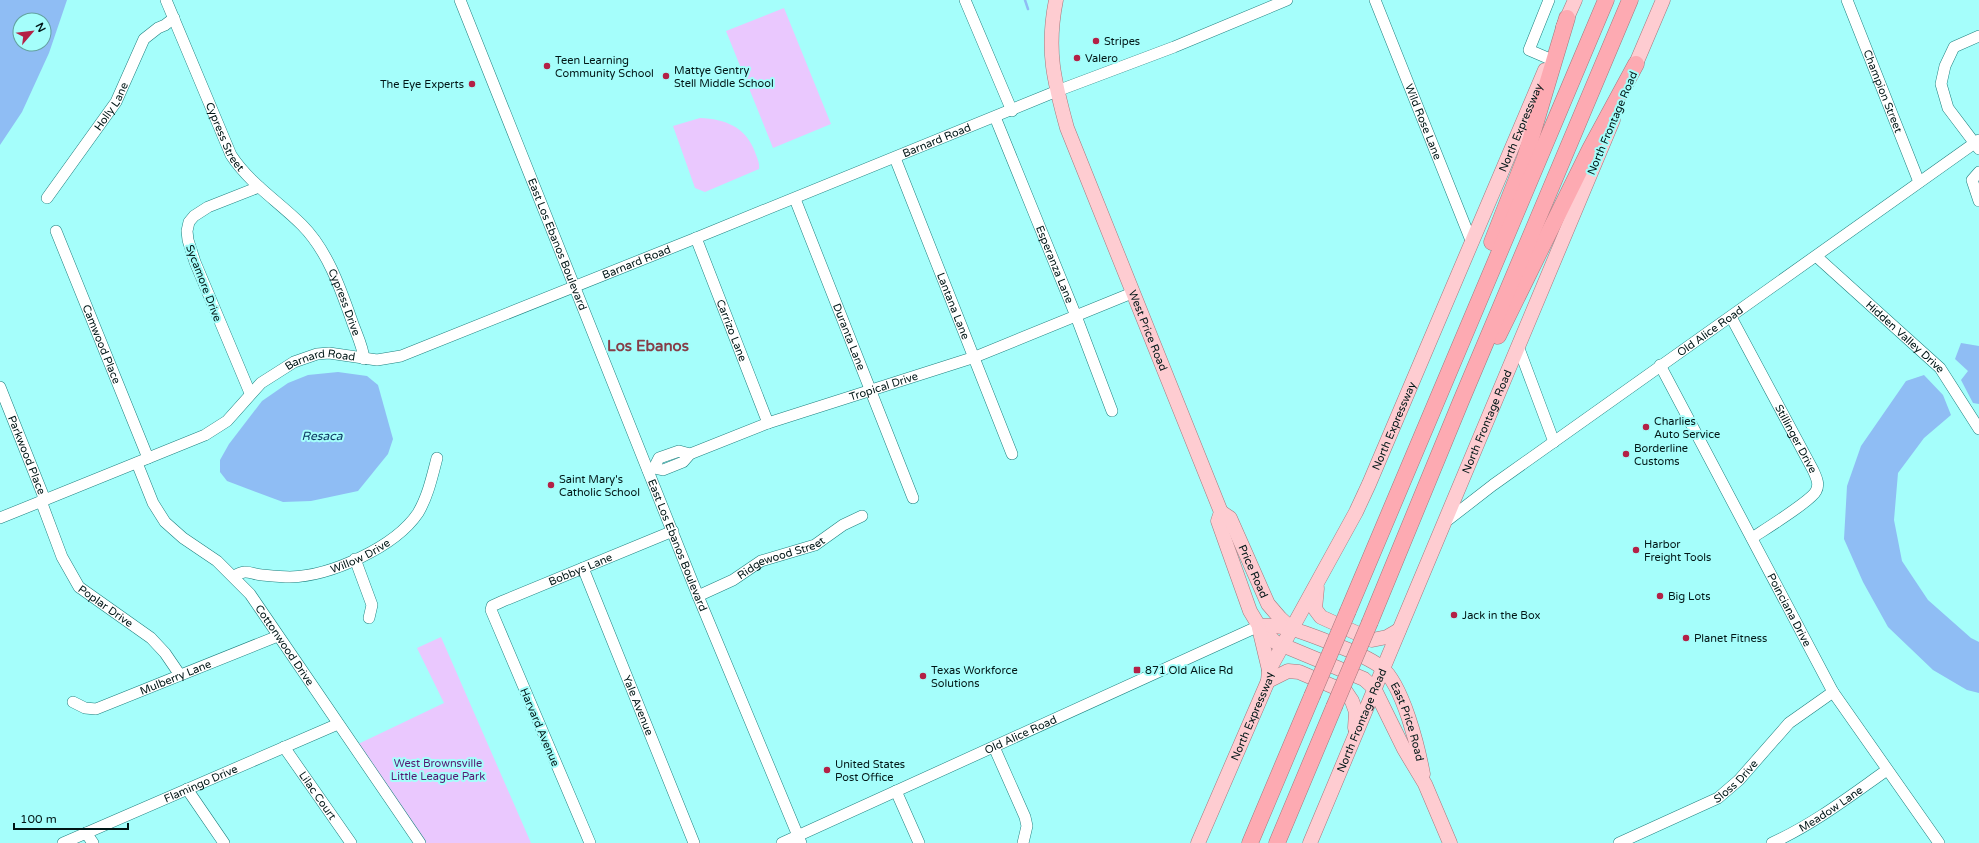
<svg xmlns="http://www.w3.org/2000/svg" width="1979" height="843" font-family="'Varela Round',sans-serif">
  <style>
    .green { fill: #eac8fe }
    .water { fill: #8fbdf4; fill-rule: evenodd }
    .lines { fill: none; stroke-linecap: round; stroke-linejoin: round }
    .stream { stroke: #8fbdf4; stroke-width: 2.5 }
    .minor-casing { stroke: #1e807f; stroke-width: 12 }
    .major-casing { stroke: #a4767b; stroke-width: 15 }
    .highway-casing { stroke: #a4767b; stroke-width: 17 }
    .minor { stroke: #fff; stroke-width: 11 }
    .major { stroke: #feccd1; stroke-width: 14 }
    .highway { stroke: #fdaab2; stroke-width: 16 }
    .highway-bridge-casing { stroke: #a4767b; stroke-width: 17; stroke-linecap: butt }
    .highway-bridge { stroke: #fdaab2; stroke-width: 16 }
    .poi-dot { fill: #b32146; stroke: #a5fefb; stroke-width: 1.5 }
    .labels { text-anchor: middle; stroke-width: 4; stroke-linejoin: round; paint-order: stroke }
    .poi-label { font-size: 11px; fill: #001616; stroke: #a5fefb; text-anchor: start }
    .street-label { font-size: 11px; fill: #001616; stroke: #a5fefb }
    .park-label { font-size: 11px; fill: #551870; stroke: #a5fefb }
    .water-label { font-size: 12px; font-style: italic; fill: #09325d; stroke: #a5fefb }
    .district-label { font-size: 15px; font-weight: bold; fill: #863d47; stroke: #a5fefb }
  </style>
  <rect width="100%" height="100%" fill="#a5fefb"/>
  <g class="green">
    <path d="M784,8l47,116 -58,24 -47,-117z"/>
    <path d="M700,118c25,1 46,9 55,34 2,6 5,11 4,17l-54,23 -10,-4 -22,-62z"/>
    <path d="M441,637l90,206h-111l-66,-97 90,-43 -27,-55z"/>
  </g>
  <g class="water">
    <path d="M0,0h67l-18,53 -27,59 -22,33zM20,20h24v24h-24z"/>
    <path d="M1961,343l18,3v58l-6,-1 -12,-23 7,-9 -13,-12z"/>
    <path d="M338,372l29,4 11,9 15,54 -5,15 -30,37 -47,10 -28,1 -56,-21 -7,-9v-12l9,-16 33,-43 26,-18 20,-8z"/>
    <path d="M1924,375l19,20 8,20 -27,23 -26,35 -4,47 8,41 26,39 43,38 8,4v51l-12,-3 -34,-20 -45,-43 -25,-45 -19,-43 3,-53 14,-40 45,-65z"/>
  </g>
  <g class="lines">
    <path class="stream" d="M1025,0l3,9"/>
    <defs>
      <g id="minor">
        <path id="s1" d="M166,0l65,155c19,29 47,46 71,70 26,26 39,65 51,99 4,11 10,23 11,35"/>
        <path id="s2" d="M460,0l238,596 103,247"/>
        <path d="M965,0l47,111"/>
        <path id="s3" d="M1375,0l97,243"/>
        <path d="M1549,0l-20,50 21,9"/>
        <path id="s4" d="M1847,0l72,182"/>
        <path d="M1979,36l-25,11 -9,19 -4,18 7,24 31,41"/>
        <path id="s5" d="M995,117l81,199 36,95"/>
        <path id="s6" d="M895,158l117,296"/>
        <path d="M1979,172l-7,8 7,21"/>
        <path id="s7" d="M47,198l69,-96 28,-63 14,-11 7,-3 9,-7"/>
        <path id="s8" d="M795,199l118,299"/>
        <path id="s9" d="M56,231l92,227"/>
        <path id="s10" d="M696,238l72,185"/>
        <path id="s11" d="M1817,257l123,111 39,61"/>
        <path id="s12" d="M1731,317l82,153c3,7 7,14 3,21 -5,10 -52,39 -64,47"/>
        <path d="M1518,346l36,96"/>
        <path id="s13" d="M1660,365l173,327 106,151"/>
        <path id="s14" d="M0,387l45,113"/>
        <path d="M250,393l-55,-131 -7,-22 -1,-9 2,-9 5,-6 14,-9 51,-20"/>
        <path id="s15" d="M137,463l16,40 12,19 18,16 34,23 33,33 170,249"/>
        <path d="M654,468l5,-10 20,-7 11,3"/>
        <path id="s16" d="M648,470l6,-2 9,2 20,-8 7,-8 78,-31 207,-66 157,-64"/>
        <path id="s17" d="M41,501l21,56 17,30 72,51 14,15 15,22"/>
        <path id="s18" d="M0,518l205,-83 22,-14 34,-38 33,-21 23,-8 12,-1 48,7 24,-4 295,-118 361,-147 117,-44 113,-47"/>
        <path id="s19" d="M1444,523l49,-38 486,-345"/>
        <path d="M355,559l17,46 -3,13"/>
        <path id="s20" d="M583,568l111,275"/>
        <path id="s21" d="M234,576c13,-8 16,-2 28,-1 10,1 19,2 28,2 41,-1 105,-30 128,-64 10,-17 14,-36 19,-55"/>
        <path id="s22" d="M698,596l35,-16 28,-19 54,-16 28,-20 19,-9"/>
        <path id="s23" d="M73,702l12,6 11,1 182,-73"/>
        <path id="s24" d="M284,747l67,96"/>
        <path d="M994,747l31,70 2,9 -4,17"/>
        <path d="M187,789l37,54"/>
        <path d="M896,791l23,52"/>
        <path d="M86,833l7,10"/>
        <path id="s25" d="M63,843l275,-119"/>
        <path id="s26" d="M590,843l-99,-233 1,-4 11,-5 170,-70"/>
        <path id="s27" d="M782,843l477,-217"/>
        <path id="s28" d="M1619,843l99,-45 21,-18 50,-57 44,-31"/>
        <path id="s29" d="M1772,843c42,-19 78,-47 115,-73"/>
      </g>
      <g id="major">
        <path id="s30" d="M1056,0c-10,50 -2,81 11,128l154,384 -3,9 32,90 9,15 16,16 89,37 10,9 30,61 21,35 25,59"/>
        <path d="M1563,27l12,-27"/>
        <path d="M1632,73l31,-73"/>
        <path id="s31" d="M1221,512l9,6 38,86 12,14 11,10"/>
        <path d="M1317,588l-2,21 6,8 51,23 15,-3 12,-7"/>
        <path id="s32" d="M1259,626c25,-2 44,6 67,15 19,8 39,14 55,26 22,18 37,80 42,107"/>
        <path d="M1259,628l10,42"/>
        <path d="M1268,681l20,-10 11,1 47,20 6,9 4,11 -1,16"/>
        <path id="s33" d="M1198,843l70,-162 1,-11 87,-158 13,-28 176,-414"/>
        <path id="s34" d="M1310,843l303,-723"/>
      </g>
      <g id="highway">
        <path d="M1492,242l33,-84 42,-140"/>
        <path d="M1498,336l92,-187 46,-85"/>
        <path d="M1348,611l258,-611"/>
        <path d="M1370,622l91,-221 169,-401"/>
        <path d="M1250,843l62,-147"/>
        <path d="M1277,843l57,-136"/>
      </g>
    </defs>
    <use href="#minor" class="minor-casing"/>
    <use href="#major" class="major-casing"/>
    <use href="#highway" class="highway-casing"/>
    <use href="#minor" class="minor"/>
    <use href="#major" class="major"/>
    <use href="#highway" class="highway"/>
    <defs>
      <g id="highway-bridge">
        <path d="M1312,696l36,-85"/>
        <path d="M1334,707l36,-85"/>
      </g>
    </defs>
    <use href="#highway-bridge" class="highway-bridge-casing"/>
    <use href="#highway-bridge" class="highway-bridge"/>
  </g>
  <g class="poi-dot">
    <circle cx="1096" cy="41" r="4"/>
    <circle cx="1077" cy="58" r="4"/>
    <circle cx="547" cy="66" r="4"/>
    <circle cx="666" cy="76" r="4"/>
    <circle cx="472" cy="84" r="4"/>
    <circle cx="1646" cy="427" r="4"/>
    <circle cx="1626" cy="454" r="4"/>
    <circle cx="551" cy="485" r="4"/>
    <circle cx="1636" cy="550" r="4"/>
    <circle cx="1660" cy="596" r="4"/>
    <circle cx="1454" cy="615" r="4"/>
    <circle cx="1686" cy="638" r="4"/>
    <rect x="1133" y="666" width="8" height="8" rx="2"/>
    <circle cx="923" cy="676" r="4"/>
    <circle cx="827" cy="770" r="4"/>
  </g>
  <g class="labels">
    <g class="poi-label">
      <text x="1104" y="45">Stripes</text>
      <text x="1085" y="62">Valero</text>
      <text x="555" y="64">Teen Learning<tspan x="555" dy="13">Community School</tspan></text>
      <text x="674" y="74">Mattye Gentry<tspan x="674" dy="13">Stell Middle School</tspan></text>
      <text x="464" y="88" text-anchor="end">The Eye Experts</text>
      <text x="1654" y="425">Charlies<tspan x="1654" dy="13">Auto Service</tspan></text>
      <text x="1634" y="452">Borderline<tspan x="1634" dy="13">Customs</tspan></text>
      <text x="559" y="483">Saint Mary's<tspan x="559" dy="13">Catholic School</tspan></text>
      <text x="1644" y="548">Harbor<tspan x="1644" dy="13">Freight Tools</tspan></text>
      <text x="1668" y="600">Big Lots</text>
      <text x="1462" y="619">Jack in the Box</text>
      <text x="1694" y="642">Planet Fitness</text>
      <text x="931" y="674">Texas Workforce<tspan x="931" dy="13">Solutions</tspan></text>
      <text x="1145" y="674">871 Old Alice Rd</text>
      <text x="835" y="768">United States<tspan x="835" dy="13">Post Office</tspan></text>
    </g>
    <g class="street-label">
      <text dy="4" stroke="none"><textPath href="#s4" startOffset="98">Champion Street</textPath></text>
      <text dy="4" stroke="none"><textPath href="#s7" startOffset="112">Holly Lane</textPath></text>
      <text dy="4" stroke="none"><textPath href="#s3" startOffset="131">Wild Rose Lane</textPath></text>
      <text transform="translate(1612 123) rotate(-67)" y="4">North Frontage Road</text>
      <text dy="4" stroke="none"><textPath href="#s33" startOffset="786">North Expressway</textPath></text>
      <text dy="4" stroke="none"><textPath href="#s1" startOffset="149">Cypress Street</textPath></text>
      <text dy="4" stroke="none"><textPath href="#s18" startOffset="1024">Barnard Road</textPath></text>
      <text dy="4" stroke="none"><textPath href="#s2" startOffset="263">East Los Ebanos Boulevard</textPath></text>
      <text dy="4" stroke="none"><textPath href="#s18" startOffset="700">Barnard Road</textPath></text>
      <text dy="4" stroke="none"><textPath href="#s5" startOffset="159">Esperanza Lane</textPath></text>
      <text transform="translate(204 283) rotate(69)" y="4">Sycamore Drive</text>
      <text dy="4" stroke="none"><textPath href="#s1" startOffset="357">Cypress Drive</textPath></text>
      <text dy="4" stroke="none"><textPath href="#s6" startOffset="159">Lantana Lane</textPath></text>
      <text dy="4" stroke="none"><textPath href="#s10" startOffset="99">Carrizo Lane</textPath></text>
      <text dy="4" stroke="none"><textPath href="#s30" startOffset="348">West Price Road</textPath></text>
      <text dy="4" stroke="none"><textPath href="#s19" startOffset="328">Old Alice Road</textPath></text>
      <text dy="4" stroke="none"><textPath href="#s8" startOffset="148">Duranta Lane</textPath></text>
      <text dy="4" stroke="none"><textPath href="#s11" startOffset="119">Hidden Valley Drive</textPath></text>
      <text dy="4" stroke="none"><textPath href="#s9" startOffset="122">Camwood Place</textPath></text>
      <text dy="4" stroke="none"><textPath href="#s18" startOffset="364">Barnard Road</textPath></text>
      <text dy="4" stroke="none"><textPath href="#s16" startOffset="253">Tropical Drive</textPath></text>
      <text dy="4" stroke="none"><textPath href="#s34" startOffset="457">North Frontage Road</textPath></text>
      <text dy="4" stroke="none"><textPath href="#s33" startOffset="462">North Expressway</textPath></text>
      <text dy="4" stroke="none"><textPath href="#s12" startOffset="138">Stillinger Drive</textPath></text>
      <text dy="4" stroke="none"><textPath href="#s14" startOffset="73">Parkwood Place</textPath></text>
      <text dy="4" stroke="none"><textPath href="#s2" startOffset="587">East Los Ebanos Boulevard</textPath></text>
      <text dy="4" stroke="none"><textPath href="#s21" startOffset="131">Willow Drive</textPath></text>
      <text dy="4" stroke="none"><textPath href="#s22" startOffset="92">Ridgewood Street</textPath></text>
      <text dy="4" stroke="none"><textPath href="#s26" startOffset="353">Bobbys Lane</textPath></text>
      <text dy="4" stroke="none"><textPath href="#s31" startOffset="69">Price Road</textPath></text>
      <text dy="4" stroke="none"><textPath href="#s17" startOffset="127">Poplar Drive</textPath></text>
      <text dy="4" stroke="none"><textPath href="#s13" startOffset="277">Poinciana Drive</textPath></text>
      <text dy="4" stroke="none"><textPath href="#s15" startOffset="239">Cottonwood Drive</textPath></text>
      <text dy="4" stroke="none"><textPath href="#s23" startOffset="110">Mulberry Lane</textPath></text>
      <text dy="4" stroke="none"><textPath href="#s20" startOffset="148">Yale Avenue</textPath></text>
      <text dy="4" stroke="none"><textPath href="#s33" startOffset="138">North Expressway</textPath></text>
      <text dy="4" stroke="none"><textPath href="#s34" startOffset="133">North Frontage Road</textPath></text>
      <text dy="4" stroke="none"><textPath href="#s32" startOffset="192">East Price Road</textPath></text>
      <text transform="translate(540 727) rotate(67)" y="4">Harvard Avenue</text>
      <text dy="4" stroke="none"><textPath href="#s27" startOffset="262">Old Alice Road</textPath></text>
      <text dy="4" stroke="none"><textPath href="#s28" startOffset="133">Sloss Drive</textPath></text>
      <text dy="4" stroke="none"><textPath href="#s25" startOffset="150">Flamingo Drive</textPath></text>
      <text dy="4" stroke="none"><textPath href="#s24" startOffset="59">Lilac Court</textPath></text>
      <text dy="4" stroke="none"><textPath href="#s29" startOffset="68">Meadow Lane</textPath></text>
    </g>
    <g class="park-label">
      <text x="438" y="767">West Brownsville<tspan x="438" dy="13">Little League Park</tspan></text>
    </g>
    <g class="water-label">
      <text x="322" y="440">Resaca</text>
    </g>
    <g class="district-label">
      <text x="648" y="351">Los Ebanos</text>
    </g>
  </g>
  <g transform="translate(32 32) rotate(62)"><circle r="19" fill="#a5fefb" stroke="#63a19f"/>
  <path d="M0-3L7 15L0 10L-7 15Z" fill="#b32146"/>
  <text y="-6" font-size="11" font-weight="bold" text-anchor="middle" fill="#001616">N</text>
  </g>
  <path d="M14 823v6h114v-6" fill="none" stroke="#001616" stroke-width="2"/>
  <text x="20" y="823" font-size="12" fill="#001616" stroke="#a5fefb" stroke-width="3" paint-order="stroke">100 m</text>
</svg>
